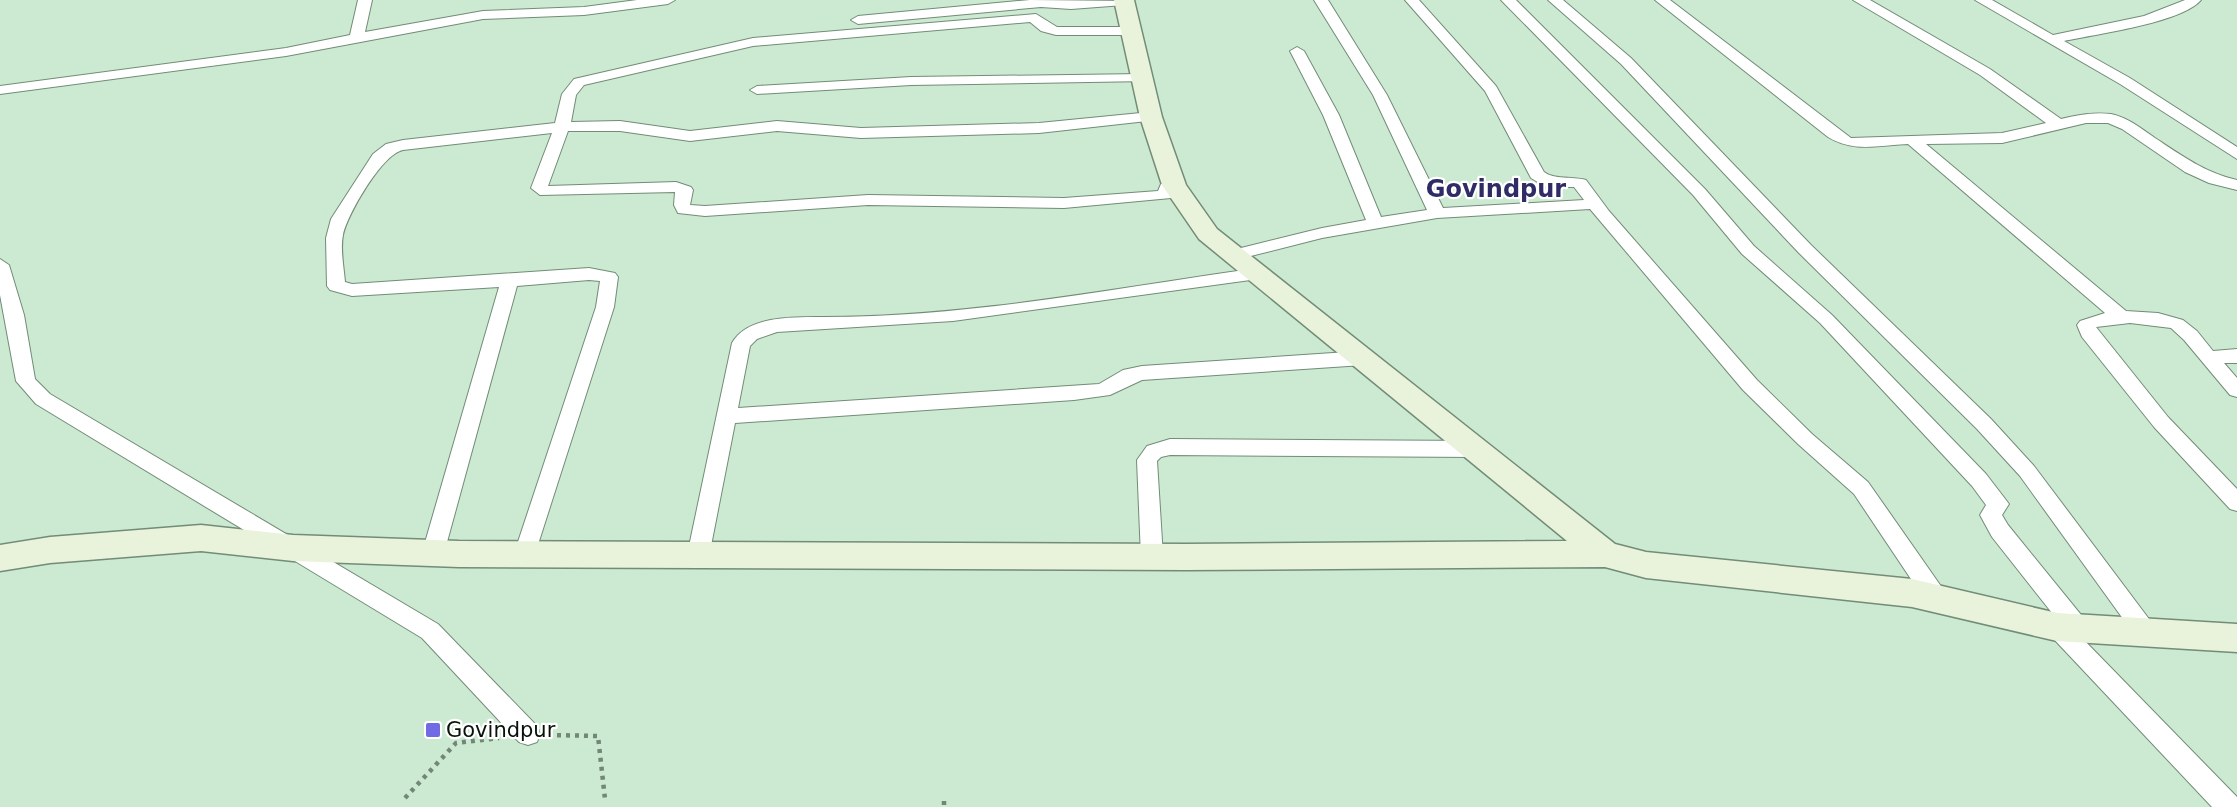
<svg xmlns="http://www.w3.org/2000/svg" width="2237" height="807" font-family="'DejaVu Sans',sans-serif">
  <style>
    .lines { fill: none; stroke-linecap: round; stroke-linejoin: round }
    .street-casing { stroke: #728c77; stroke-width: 2 }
    .secondary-casing { stroke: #728c77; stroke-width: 3 }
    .path { stroke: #738776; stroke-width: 4.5; stroke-dasharray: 4 5; stroke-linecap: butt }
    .street { fill: #fff; fill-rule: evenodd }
    .secondary { fill: #e9f2da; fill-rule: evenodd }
    .poi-dot { fill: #706ae4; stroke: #fff; stroke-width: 2 }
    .labels { text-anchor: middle; stroke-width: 4.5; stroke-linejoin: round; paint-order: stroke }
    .near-poi-label { font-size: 21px; fill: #08120a; stroke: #fff; text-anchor: start }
    .district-label { font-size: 24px; font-weight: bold; fill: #2e2b66; stroke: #fff }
  </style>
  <rect width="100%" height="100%" fill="#cce9d1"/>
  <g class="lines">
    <defs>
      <g id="street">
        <path d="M358,0h14l-7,32 118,-21 101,-4 53,-7h38l-7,4 -84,11 -101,4 -197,37 -286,38v-8l286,-38 64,-13z"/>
        <path d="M1030,0l101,1 -7,4 -53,4 -30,-2 -183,17 -7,-4 7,-4z"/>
        <path d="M1314,0h14l59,95 56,113 141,-8 -10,-13h-28l-15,-9 -46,-87 -80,-91h14l77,86 48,86c10,8 28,4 42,8l23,31 148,169 55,54 56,48 77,110 3,7 -3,7 -8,2 -8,-2 -75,-112 -56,-50 -55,-54 -153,-181 -153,9 -115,20 -87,22 -6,-1 -3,-4 3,-4 93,-23 44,-8 -43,-105 -33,-64 7,-4 7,4 35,64 42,102 46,-7 -54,-115z"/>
        <path d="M1501,0h15l189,189 49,57 78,69 154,159 23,30 -7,11 6,10 78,96 3,7 -3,7 -5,2 156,160v10h-25l-163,-173 -3,-7 3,-7 7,-2 -64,-81 -12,-22 6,-10 -14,-19 -152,-163 -78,-69 -49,-59z"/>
        <path d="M1548,0h15l68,58 180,187 180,174 43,47 121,161 4,7 -4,7 -8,3 -8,-3 -119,-165 -43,-47 -178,-176 -178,-189z"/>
        <path d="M1655,0h15l181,138 151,-5 44,-10 -66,-48 -127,-75h17l120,69 71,50c17,-4 32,-7 50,-5 16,3 31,15 44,24 27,18 51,35 82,42v10l-28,-7 -24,-11 -63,-43 -14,-6h-22l-84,20 -76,1 200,167 32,2 25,7 14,11 16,20 24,-2v14h-13l13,15v19l-7,-2 -46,-55 -13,-12 -41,-5 -34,4 72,90 69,72v22l-7,-2 -76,-82 -72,-90 -5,-12 3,-4 25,-8 -197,-169c-30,1 -54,9 -80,-7z"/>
        <path d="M1975,0h17l61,35 91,-19 41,-16h16c-20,23 -105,34 -137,41l66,37 107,69v12l-117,-75z"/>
        <path d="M1036,14l21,13h74l7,4 -7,4h-75l-15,-4 -11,-9 -277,24 -169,39 -8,10 -5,27 49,-1 70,10 87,-10 84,7 178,-5 112,-11 5,2 3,3 -3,3 -117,13 -178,5 -84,-7 -87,10 -70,-10h-52l-20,55 128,-4 15,5 2,3 -3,15 15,1 163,-11 196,3 94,-7 3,-7 19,-2 2,3 -8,5 -3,8 -107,10 -196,-3 -163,11 -27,-3 -4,-8 1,-13 -135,3 -9,-7 21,-55 -149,17c-21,4 -56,65 -60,85 -3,15 1,33 2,47l7,2 237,-16 26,5 3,4 -4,30 -81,253 -8,3 -8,-3 -3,-6 82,-247 4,-26 -11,-1 -72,6 -73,267 -3,6 -8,3 -8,-3 -3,-6 77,-266 -147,9 -22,-6 -3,-4 -1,-48 5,-19 42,-65 13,-10 17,-4 152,-17 7,-29 12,-15 179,-41z"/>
        <path d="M1143,74l5,1 2,3 -2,3 -237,4 -154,9 -7,-4 7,-4 154,-9z"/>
        <path d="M0,259l9,6 15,50 11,64 15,15 388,230 99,102 3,8 -3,8 -9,3 -9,-3 -97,-104 -386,-234 -20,-23 -16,-86z"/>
        <path d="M1259,268l6,2 3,4 -3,4 -312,43 -176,11 -20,7 -7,7 -12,62 361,-24 24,-14 19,-4 221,-15 7,2 2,5 -2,5 -7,2 -221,15 -32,15 -36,5 -339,23 -26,133 -3,6 -8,3 -8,-3 -3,-6 45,-213c16,-28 64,-26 93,-26 145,0 290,-29 434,-49z"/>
        <path d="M1170,439l308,2 7,3 3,5 -3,5 -7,3 -308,-2 -9,2 -4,4 6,96 -3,6 -8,3 -8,-3 -3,-6 -4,-97 10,-14z"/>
      </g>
      <path id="secondary" d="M1114,0h20l28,117 24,68 31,44 398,315 31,8 266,27 145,34 180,11v28l-180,-11 -145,-34 -266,-29 -41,-11 -419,3 -727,-3 -166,-6 -92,-10 -151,12 -50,8v-26l50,-8 151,-12 92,10 166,6 727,3 381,-3 -368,-302 -37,-54 -22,-68z"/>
    </defs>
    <use href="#street" class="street-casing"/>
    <use href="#secondary" class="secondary-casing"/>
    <g class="path">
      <path d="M548,735l50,1 7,63"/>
      <path d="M405,798l51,-55 43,-5"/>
      <path d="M944,801v6"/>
    </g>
    <use href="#street" class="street"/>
    <use href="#secondary" class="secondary"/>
  </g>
  <rect class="poi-dot" x="425" y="722" width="16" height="16" rx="3"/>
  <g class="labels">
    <g class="near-poi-label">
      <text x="446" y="737">Govindpur</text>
    </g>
    <g class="district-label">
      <text x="1496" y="197">Govindpur</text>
    </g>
  </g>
</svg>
